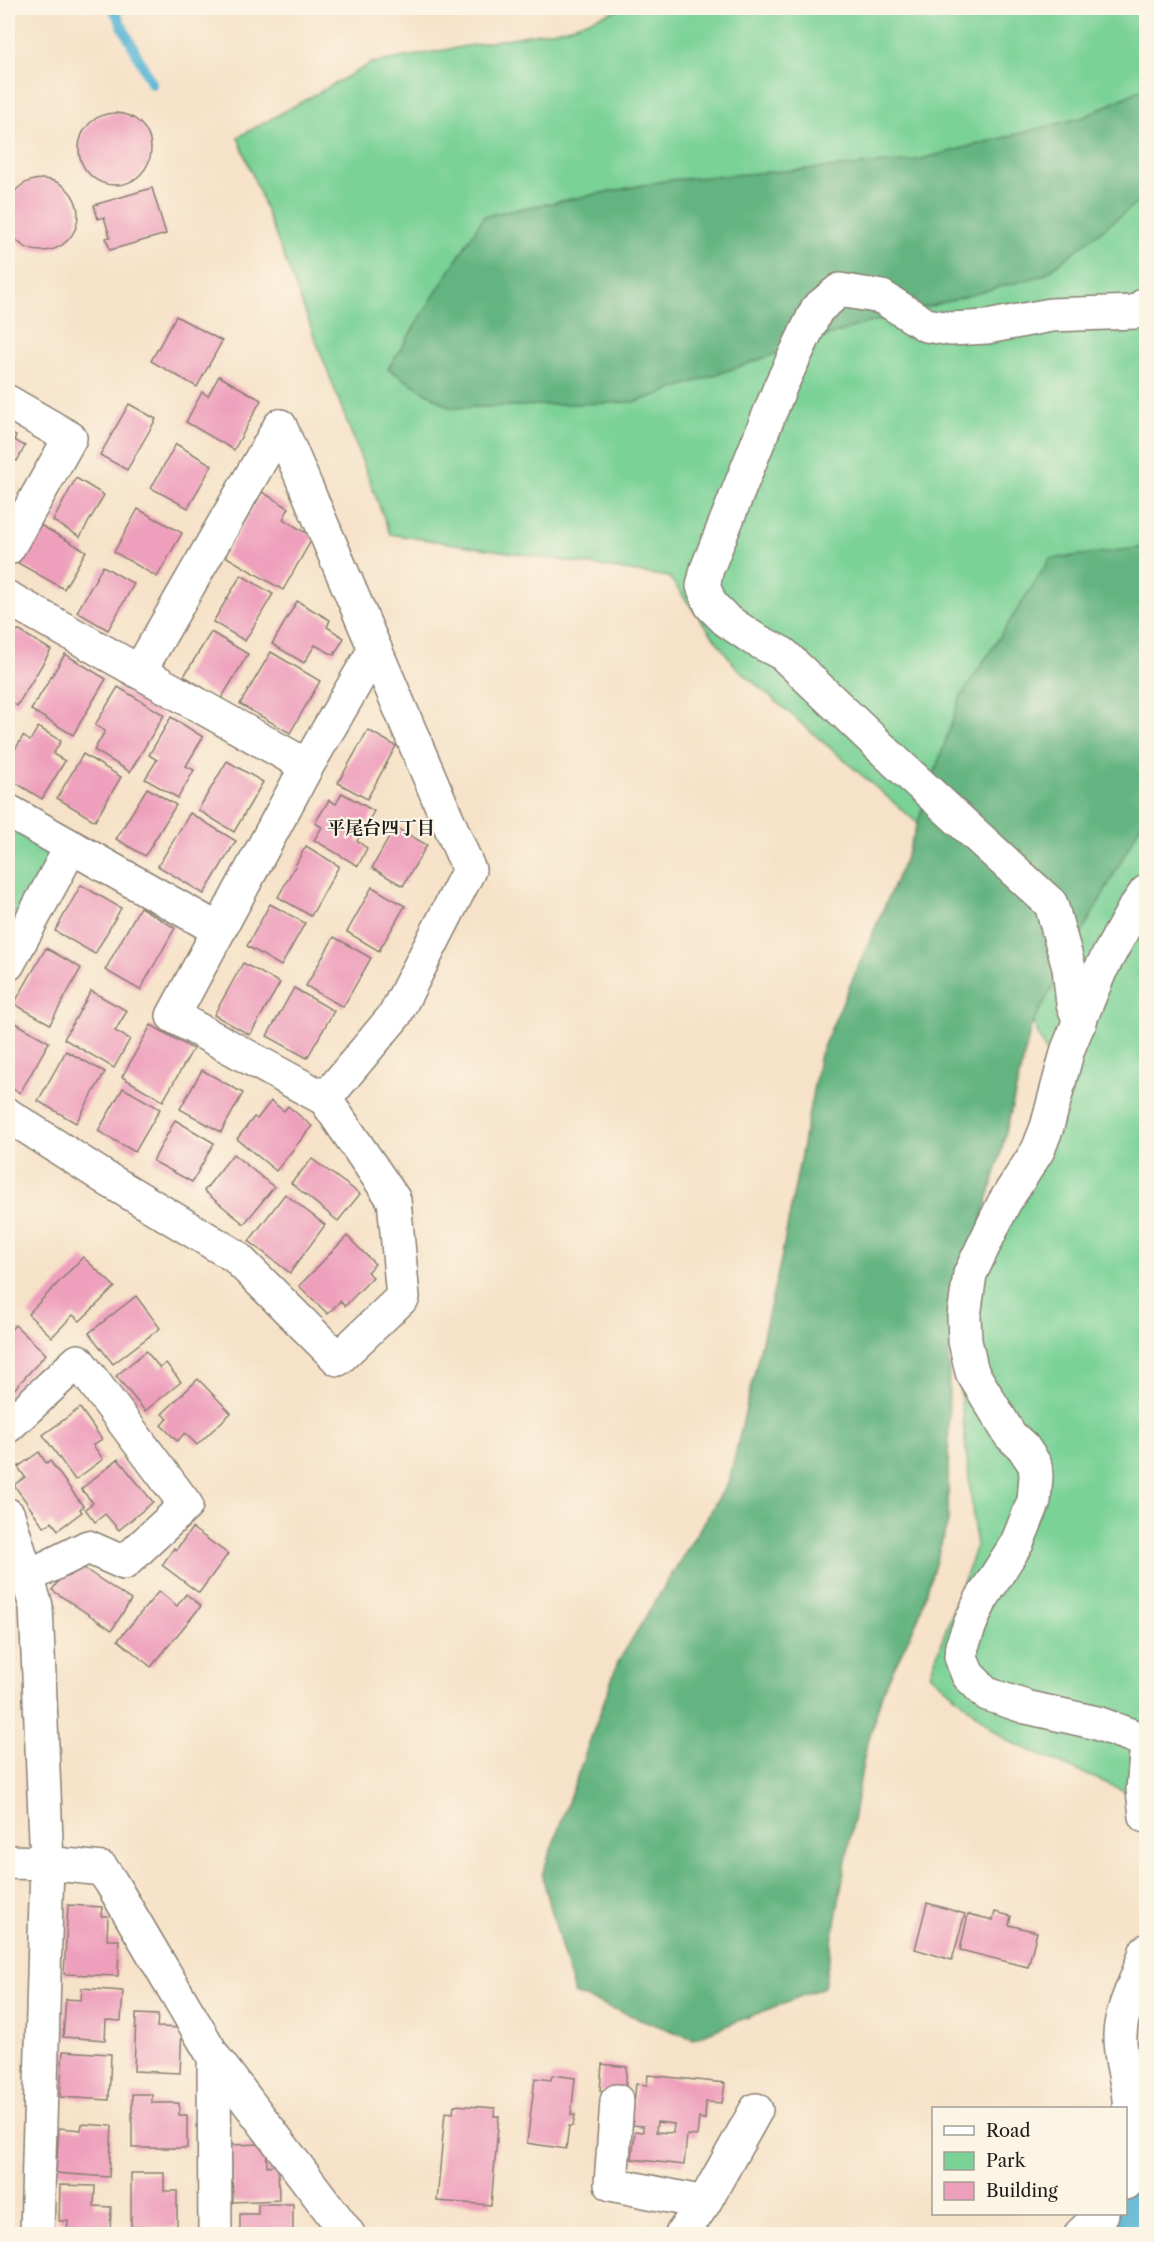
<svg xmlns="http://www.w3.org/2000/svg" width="1154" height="2242" font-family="'Libre Caslon Text','Noto Serif JP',serif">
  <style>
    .green { fill: #7ad297; stroke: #4b775a; stroke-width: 1.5 }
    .forest { fill: #63b480; stroke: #40684e; stroke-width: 1.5 }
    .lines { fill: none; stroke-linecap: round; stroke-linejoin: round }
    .stream { stroke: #54b4d3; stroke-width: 10 }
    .river { stroke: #54b4d3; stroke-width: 63 }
    .building { fill: #ee9fbc; fill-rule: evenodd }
    .minor-casing { stroke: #897f72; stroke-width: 36 }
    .minor { stroke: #fff; stroke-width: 33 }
    .labels { text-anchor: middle; stroke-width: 4.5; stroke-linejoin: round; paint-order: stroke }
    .neighbourhood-label { font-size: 18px; font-weight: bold; fill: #1c1c1c; stroke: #fcf5e5 }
  </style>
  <rect width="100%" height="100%" fill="#fcf5e5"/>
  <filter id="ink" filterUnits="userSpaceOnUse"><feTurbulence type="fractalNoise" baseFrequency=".0167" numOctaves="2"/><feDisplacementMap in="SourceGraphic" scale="12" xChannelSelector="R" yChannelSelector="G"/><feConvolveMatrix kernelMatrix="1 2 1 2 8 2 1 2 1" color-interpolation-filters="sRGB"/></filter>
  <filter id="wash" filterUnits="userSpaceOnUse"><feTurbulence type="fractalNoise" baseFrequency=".008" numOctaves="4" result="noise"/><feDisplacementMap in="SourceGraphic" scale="24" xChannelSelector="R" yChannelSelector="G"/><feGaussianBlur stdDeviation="1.35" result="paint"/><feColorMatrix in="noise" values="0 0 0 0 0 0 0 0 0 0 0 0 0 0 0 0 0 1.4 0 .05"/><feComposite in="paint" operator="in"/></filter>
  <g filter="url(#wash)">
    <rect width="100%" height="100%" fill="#f6e2c8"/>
    <g class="green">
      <path d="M623,8h523v1792l-140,-60 -76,-66 46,-128 -27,-263 63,-118 39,-101 -87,-201 -228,-196 -67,-90 -279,-43 -152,-397 134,-74 195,-35z"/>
      <path d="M8,811l63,36 -63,94z"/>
    </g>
    <g class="forest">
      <path d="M1146,87v109l-102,79 -187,51 -221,76 -185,6 -63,-39 96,-153 185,-36 244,-19 171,-44z"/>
      <path d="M1146,547v268l-115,212 -31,130 -37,126 -14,72 -1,167 -30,97 -35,71 -18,62 -41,235 -131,52 -119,-45 -32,-119 76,-213 111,-181 52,-221 39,-206 86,-197 54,-159 90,-139z"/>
    </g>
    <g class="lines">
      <path class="stream" d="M113,8l39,76"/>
      <path class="river" d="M1127,2234l19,-16"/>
    </g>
    <g id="blocks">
      <g class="building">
        <circle cx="115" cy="149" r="36"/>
        <circle cx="42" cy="215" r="36"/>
        <path d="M152,188l14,46 -56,16 -4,-12 4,-1 -6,-20 -6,2 -4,-14z"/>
        <path d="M176,316l46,25 -25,46 -46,-26z"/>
        <path d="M219,376l42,24 -27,50 -48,-28 16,-30 6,4z"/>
        <path d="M129,404l27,15 -29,51 -27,-15z"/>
        <path d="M8,432l8,4 -2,4 11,6 -8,15 -9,-4z"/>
        <path d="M176,444l36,21 -24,43 -37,-20z"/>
        <path d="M76,478l28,17 -24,42 -27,-16z"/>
        <path d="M262,492l27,16 -6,11 30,18 -30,53 -58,-34z"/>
        <path d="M138,509l44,24 -25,44 -43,-25z"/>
        <path d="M40,525l46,26 -22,38 -46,-26z"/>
        <path d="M103,566l31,18 -26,46 -31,-18z"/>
        <path d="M241,575l32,19 -28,47 -32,-19z"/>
        <path d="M297,601l33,19 -3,7 17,11 -10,17 -19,-10 -11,18 -32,-19z"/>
        <path d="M18,630l33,20 -34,56 -9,-6v-53z"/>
        <path d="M211,632l37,22 -27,45 -37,-23z"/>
        <path d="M271,652l49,29 -30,52 -50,-29z"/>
        <path d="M65,654l41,25 -33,56 -42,-25z"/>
        <path d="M118,687l46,28 -34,57 -36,-22 11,-19 -10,-6z"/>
        <path d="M171,717l32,20 -17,29 8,4 -16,28 -33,-19 12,-19 -8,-5z"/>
        <path d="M38,727l23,14 -8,13 12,7 -23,38 -34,-21v-16l15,-26 7,5z"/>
        <path d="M368,730l28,16 -29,53 -29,-16z"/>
        <path d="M83,754l38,23 -26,44 -38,-23z"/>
        <path d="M227,761l36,21 -29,50 -36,-22z"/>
        <path d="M147,788l29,17 -31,51 -29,-17z"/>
        <path d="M342,793l32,18 -17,30 10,7 -9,18 -44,-26 8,-13 -7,-4 14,-23 7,4z"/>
        <path d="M190,813l46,28 -32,53 -46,-28z"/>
        <path d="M395,827l32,18 -24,41 -31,-18z"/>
        <path d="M306,846l33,20 -28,50 -33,-19z"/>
        <path d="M81,885l40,23 -26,46 -40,-23z"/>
        <path d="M372,887l33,19 -26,45 -32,-19z"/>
        <path d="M270,904l35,19 -24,43 -34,-20z"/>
        <path d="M140,907l35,21 -35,62 -35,-20z"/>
        <path d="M334,937l37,21 -28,49 -37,-21z"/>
        <path d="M46,948l35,20 -31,56 -36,-20z"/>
        <path d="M243,963l37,20 -30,52 -36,-20z"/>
        <path d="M294,988l40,23 -27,47 -40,-22z"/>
        <path d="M91,991l36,20 -12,20 15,8 -16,29 -50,-29z"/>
        <path d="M12,1021l37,21 -29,51 -12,-7v-56z"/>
        <path d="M151,1025l42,24 -30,52 -41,-24z"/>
        <path d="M66,1051l39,21 -29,51 -38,-22z"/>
        <path d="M202,1070l41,23 -22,39 -41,-23z"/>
        <path d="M123,1088l37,21 -25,43 -37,-21z"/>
        <path d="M271,1101l13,10 4,-5 24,20 -36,45 -39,-32 17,-22 3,2z"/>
        <path d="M175,1120l39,23 -22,39 -39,-21z"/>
        <path d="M233,1154l41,33 -30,37 -40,-33z"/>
        <path d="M312,1159l48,35 -22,27 -47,-38z"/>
        <path d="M285,1194l40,31 -35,48 -41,-32z"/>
        <path d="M347,1236l28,28 -8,8 6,5 -28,29 -5,-5 -12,13 -29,-28z"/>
        <path d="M83,1257l32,30 -35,34 -7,-6 -21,22 -24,-23z"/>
        <path d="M136,1296l24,32 -47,36 -24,-31z"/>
        <path d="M15,1325l31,29 -38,42v-63z"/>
        <path d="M146,1351l14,17 6,-5 15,19 -36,29 -29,-35z"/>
        <path d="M198,1379l33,34 -34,32 -12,-12 -8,8 -16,-16 7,-6 -6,-5z"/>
        <path d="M80,1408l22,31 -9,6 10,14 -28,21 -32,-45z"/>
        <path d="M39,1452l7,11 4,-2 33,45 -3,3 2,3 -24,18 -6,-8 -8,5 -30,-42 11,-8 -7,-10z"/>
        <path d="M118,1459l35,43 -34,28 -14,-16 -10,8 -10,-13 8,-6 -12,-14z"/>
        <path d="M192,1528l36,26 -29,39 -37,-28 12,-17 2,2z"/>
        <path d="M76,1563l55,37 -19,30 -60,-40 16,-23z"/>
        <path d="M159,1591l18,15 9,-12 15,12 -50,61 -33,-27z"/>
        <path d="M927,1903l38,11 -13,46 -37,-11z"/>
        <path d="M68,1905l34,2 -1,9h7l-1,24h12l-1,36 -54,-2z"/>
        <path d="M995,1912l16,4 -2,9 28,7 -9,35 -68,-17 8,-36 25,6z"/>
        <path d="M82,1988l41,3 -2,30 -15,-1 -1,20 -42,-3 3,-38 15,1z"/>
        <path d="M136,2014l22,1 -1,12 25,1 -2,45 -46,-2z"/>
        <path d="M63,2051l48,3 -2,46 -49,-3z"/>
        <path d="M602,2064l25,3 -2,26 -25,-2z"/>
        <path d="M552,2075l23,3 -4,37h4l-2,11h-4l-3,23 -39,-6 8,-65 16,2z"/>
        <path d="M648,2075l77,8 -3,20 -16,-1 -1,17 -6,-1 -2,18 -10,-1 -3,30 -52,-6 3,-28 8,1v-6l-11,-1 1,-4 -6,-1 1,-16h6l2,-20 11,1zM657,2122l17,2 -1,9 -17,-1z"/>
        <path d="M132,2094h20v9h27v12h8v33h-55z"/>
        <path d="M454,2105l41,3 -1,8h5l-8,89 -54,-4 8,-89 8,1z"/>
        <path d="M82,2124l30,2 -3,51 -53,-4 3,-45 22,2z"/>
        <path d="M266,2144l1,22 11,-1 1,35 -46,2 -2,-57z"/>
        <path d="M131,2173h33v18h13v36h-46z"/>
        <path d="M60,2185l35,1 -1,20 17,1 -1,27h-43l1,-13h-9z"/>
        <path d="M258,2204h35v30h-53v-20h18z"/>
      </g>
    </g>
  </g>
  <g filter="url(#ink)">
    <use href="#blocks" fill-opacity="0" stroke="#897f72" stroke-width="1.5"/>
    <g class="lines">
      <defs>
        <g id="minor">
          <path d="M8,402l62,36 -62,110"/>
          <path d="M280,426l189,444 -74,145 -70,84"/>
          <path d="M8,598l299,168"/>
          <path d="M139,672l141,-246"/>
          <path d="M8,811l211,119"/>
          <path d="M1146,892l-12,17 -34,62 -32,78 -21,78 -9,23 -34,53 -34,71 -6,42 1,25 7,31 38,63 13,12 12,18 1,11 -2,25 -17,42 -36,57 -10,22 -9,24 -1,11 7,18 19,19 39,13 71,16 49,18"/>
          <path d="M8,964l63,-117"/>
          <path d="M1080,1022l-7,-18 -4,-36 -18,-64 -155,-142 -113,-108 -29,-15 -28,-19 -15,-15 -8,-19 4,-17 74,-184 36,-76 23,-19 42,7 44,28 25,4 36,-2 64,-12 84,-3 11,-8"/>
          <path d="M8,1115l99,64 128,77 103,103 65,-62 -9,-97 -69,-101 -152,-83 134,-250 68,-117"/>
          <path d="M8,1426l70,-65 108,144 -62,58 -36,-16 -61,30"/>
          <path d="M8,1515l28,91 11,257 -10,371"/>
          <path d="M1146,1754l-3,36 3,26"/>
          <path d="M8,1862l39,1 55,6 9,13 103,175 134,177"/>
          <path d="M214,2057l1,177"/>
          <path d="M617,2101l-6,83 93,19"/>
          <path d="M1126,2183c4,-28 5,-55 3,-84 -2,-21 -10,-43 -9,-64 1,-28 19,-57 26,-84"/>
          <path d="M682,2234l22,-31 52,-93"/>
          <path d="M1081,2234l21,-20"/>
        </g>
      </defs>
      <use href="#minor" class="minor-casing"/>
      <use href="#minor" class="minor"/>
    </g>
  </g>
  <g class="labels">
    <g class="neighbourhood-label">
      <text x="381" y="834">平尾台四丁目</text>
    </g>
  </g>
  <rect width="1154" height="2242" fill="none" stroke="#fcf5e5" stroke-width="30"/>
  <rect x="932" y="2107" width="195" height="108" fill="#fcf5e5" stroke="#a29e95" stroke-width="1.5"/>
  <rect x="944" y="2126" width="30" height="9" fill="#ffffff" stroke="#a29e95" stroke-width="1.5"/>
  <text x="986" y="2137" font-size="18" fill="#1c1c1c">Road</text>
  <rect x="944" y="2152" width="30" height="18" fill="#7ad297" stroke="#a29e95" stroke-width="1.5"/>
  <text x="986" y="2167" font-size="18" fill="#1c1c1c">Park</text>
  <rect x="944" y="2182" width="30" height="18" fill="#ee9fbc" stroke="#a29e95" stroke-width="1.5"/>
  <text x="986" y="2197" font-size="18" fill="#1c1c1c">Building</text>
</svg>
